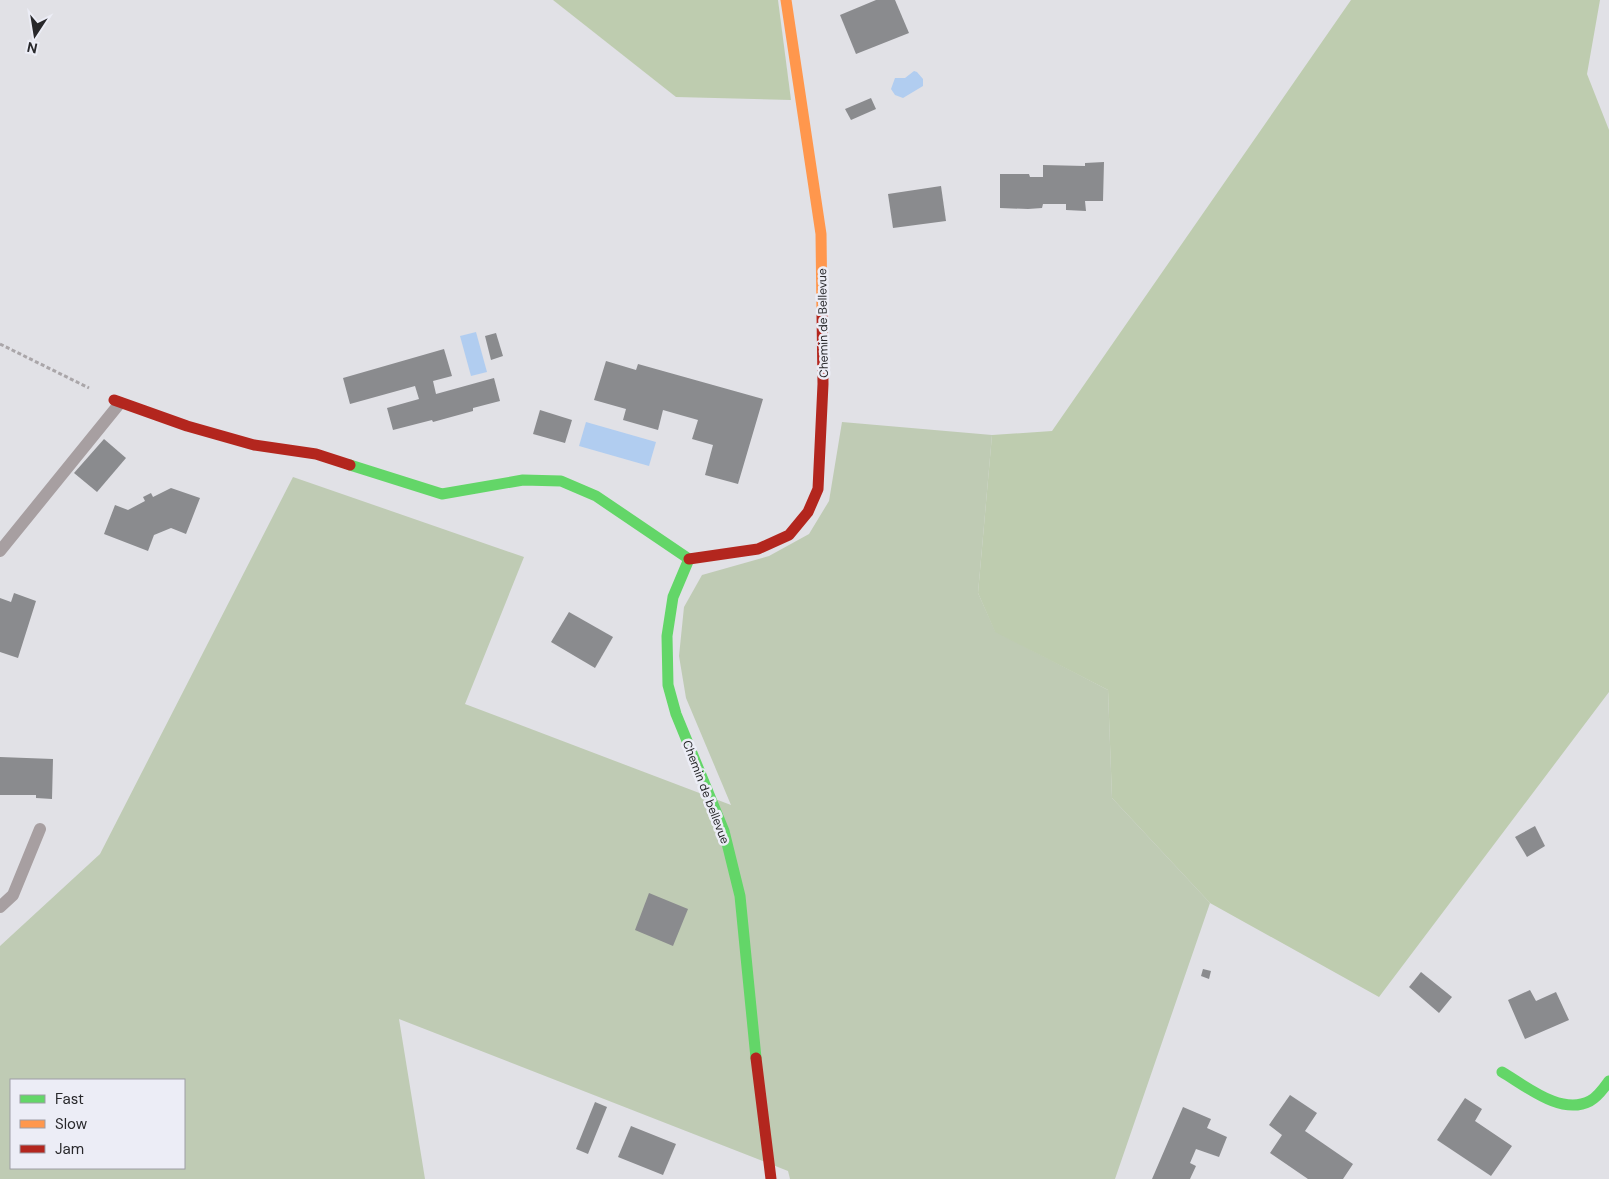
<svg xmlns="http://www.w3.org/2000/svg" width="1609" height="1179" font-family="'DM Sans',sans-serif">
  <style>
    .green { fill: #bfcbb4; fill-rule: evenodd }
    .forest { fill: #beccaf }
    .water { fill: #b1cdf0 }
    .building { fill: #8a8b8e }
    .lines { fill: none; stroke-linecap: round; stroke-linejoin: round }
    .path { stroke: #aaa6a9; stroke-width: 3; stroke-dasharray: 4 2.5; stroke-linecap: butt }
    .lane { stroke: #a79fa1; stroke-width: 12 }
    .fast { stroke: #63d668; stroke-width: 11 }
    .slow { stroke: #ff974d; stroke-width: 11 }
    .jam { stroke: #b3261e; stroke-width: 11 }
    .labels { text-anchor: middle; stroke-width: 5; stroke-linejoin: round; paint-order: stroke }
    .street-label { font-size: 12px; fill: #28282b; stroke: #ecedf6 }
  </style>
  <rect width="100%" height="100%" fill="#e1e1e6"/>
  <path class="green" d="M842,422l150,13 -14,158 17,38 113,59 4,108 98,105 -95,276h-325l-2,-8 -389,-152 26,160h-425v-233l100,-92 193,-377 231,80 -59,147 266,101 -45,-107 -7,-42 5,-49 18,-32 67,-19 40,-22 20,-33zM11,1080h173v88h-173z"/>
  <g class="forest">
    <path d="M553,0h225l13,100 -115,-3z"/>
    <path d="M1351,0h249l-13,74 22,56v562l-230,305 -169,-94 -98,-105 -4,-108 -113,-58 -17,-39 14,-158 60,-4z"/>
  </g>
  <g class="water">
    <path d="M914,71l3,1 6,7v7l-20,12 -8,-3 -4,-6 4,-11h10z"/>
    <path d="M476,332l11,40 -16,4 -11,-40z"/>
    <path d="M586,422l70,20 -7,24 -70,-20z"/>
  </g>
  <g class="building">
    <path d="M876,0h19l14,33 -53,21 -16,-39z"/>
    <path d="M871,98l5,11 -25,11 -6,-11z"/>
    <path d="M1104,162l-1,39h-18l1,10 -20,-1v-6h-23l-1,4 -14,1 -28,-1v-34h29l1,3h13v-12l42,1v-3z"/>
    <path d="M941,186l5,35 -53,7 -5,-34z"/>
    <path d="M496,333l7,23 -12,4 -6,-24z"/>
    <path d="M444,349l8,27 -19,5 3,13 58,-16 6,23 -27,7v3l-40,11 -1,-2 -39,10 -6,-22 32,-9 -4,-13 -65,18 -7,-26z"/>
    <path d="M606,361l30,9 2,-6 125,35 -25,85 -33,-9 8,-30 -21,-6 6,-19 -35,-10 -5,20 -35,-10 3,-11 -32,-9z"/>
    <path d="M540,410l32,10 -7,23 -32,-9z"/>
    <path d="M104,439l22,19 -29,34 -23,-19z"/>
    <path d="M171,488l29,10 -14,36 -15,-6 -17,7 -6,16 -44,-17 11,-29 13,5 17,-9 -2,-4 8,-4 2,4z"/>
    <path d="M14,593l22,8 -18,57 -18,-6v-54l11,4z"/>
    <path d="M569,612l44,25 -18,31 -44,-26z"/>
    <path d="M0,757l53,2 -1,40 -16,-1v-3h-36z"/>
    <path d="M1535,826l10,20 -18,11 -12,-20z"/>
    <path d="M649,893l39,16 -15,37 -38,-16z"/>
    <path d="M1203,969l8,2 -2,8 -8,-3z"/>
    <path d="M1421,972l31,25 -13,16 -30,-26z"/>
    <path d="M1530,990l6,11 20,-9 13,28 -44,19 -17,-39z"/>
    <path d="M1290,1095l27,18 -12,18 48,33 -10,15h-35l-38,-26 12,-18 -13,-10z"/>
    <path d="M1465,1098l17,11 -7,12 37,25 -21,30 -54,-36z"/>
    <path d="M595,1102l12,5 -19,47 -12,-5z"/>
    <path d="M1183,1107l28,12 -4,9 20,9 -8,20 -23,-8 -6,14 6,3 -6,13h-38z"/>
    <path d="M631,1126l45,18 -13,31 -45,-18z"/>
  </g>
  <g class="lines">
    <path class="path" d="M0,344l89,44"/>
    <g class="lane">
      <path d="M0,551l120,-148"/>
      <path d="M0,907l13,-12 27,-66"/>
    </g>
    <g class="fast">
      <path d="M350,465l92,29 81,-14 38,1 35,15 93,63"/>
      <path d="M689,559l-16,38 -6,39 1,49 8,29 48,117 16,65 16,162"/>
      <path d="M1502,1072c24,14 59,44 88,29 8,-4 14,-13 19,-20"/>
    </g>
    <path class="slow" d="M786,0l35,234 1,80"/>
    <g class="jam">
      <path d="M114,400l73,26 67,19 62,9 34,11"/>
      <path d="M689,559l69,-10 31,-14 19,-23 10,-23 5,-105 -1,-70"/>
      <path d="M756,1058l15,121"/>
    </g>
  </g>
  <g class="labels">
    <g class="street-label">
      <text transform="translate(823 323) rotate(-91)" y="4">Chemin de Bellevue</text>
      <text transform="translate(706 792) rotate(69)" y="4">Chemin de bellevue</text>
    </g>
  </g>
  <rect x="10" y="1079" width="175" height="90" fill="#ecedf6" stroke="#9e9ea5"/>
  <rect x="20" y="1095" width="25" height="8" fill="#63d668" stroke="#9e9ea5"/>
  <text x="55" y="1104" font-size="15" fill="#28282b">Fast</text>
  <rect x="20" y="1120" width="25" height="8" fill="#ff974d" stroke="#9e9ea5"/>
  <text x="55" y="1129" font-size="15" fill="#28282b">Slow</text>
  <rect x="20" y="1145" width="25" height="8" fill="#b3261e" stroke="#9e9ea5"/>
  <text x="55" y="1154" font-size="15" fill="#28282b">Jam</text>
  <g transform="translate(35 35) rotate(192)" stroke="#ecedf6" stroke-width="4" paint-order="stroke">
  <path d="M0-4L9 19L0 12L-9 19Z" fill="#28282b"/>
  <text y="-8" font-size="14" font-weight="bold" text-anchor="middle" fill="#28282b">N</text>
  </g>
</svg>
